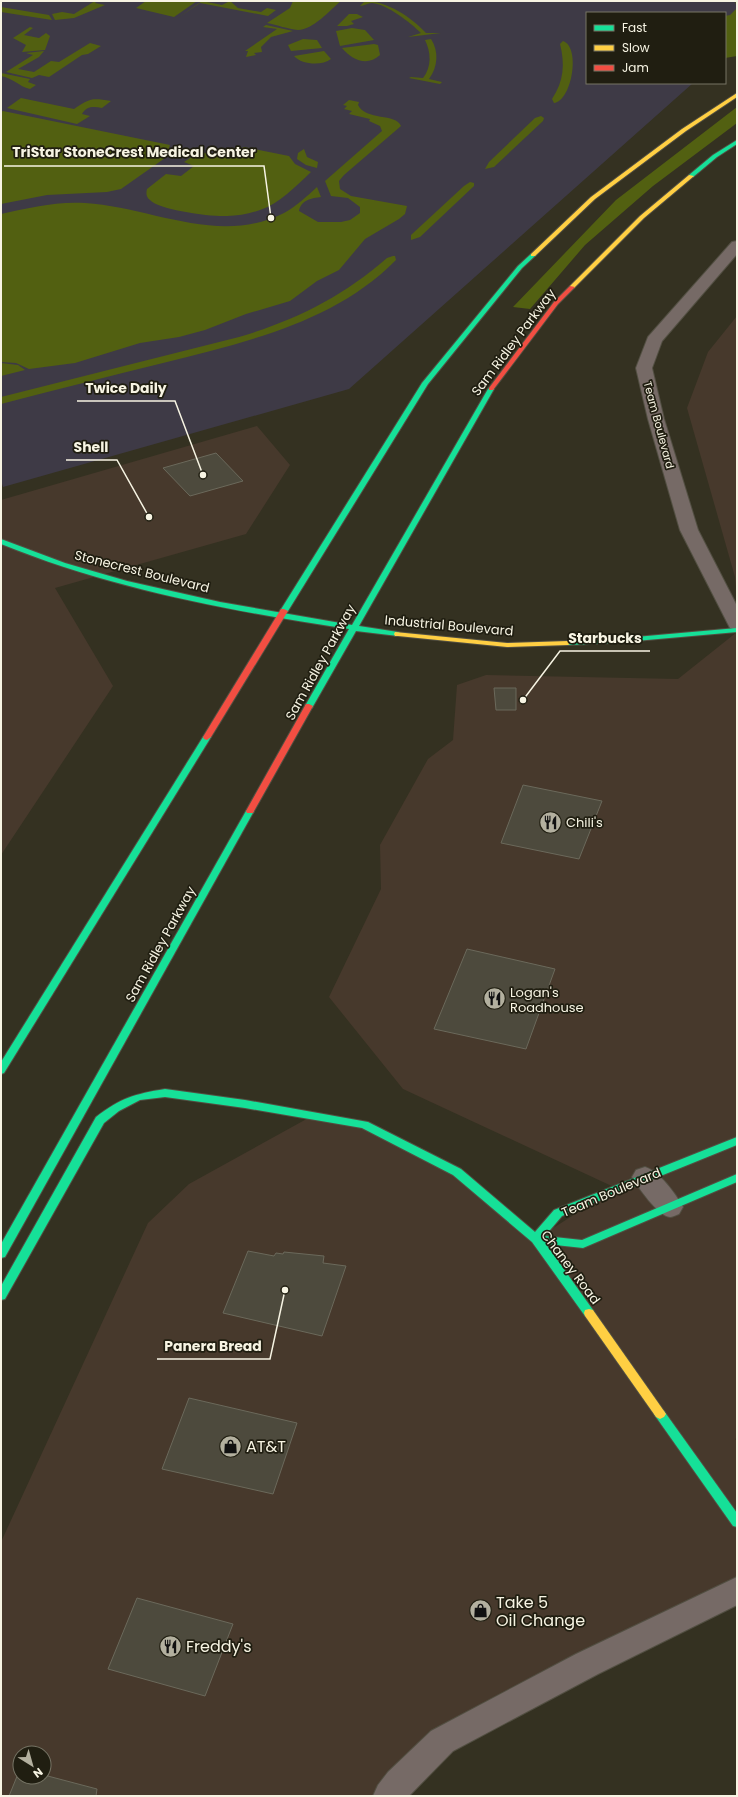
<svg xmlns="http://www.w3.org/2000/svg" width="738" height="1797" font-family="Poppins,sans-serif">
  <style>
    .commercial { fill: #47392c; fill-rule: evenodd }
    .medical { fill: #3e3a46 }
    .green { fill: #526011 }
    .building { fill: #4d4a3d; stroke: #6b695b }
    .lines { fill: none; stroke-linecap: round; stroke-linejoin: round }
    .street-casing { stroke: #524f42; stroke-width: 2 }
    .fast-casing { stroke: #524f42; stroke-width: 2 }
    .slow-casing { stroke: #524f42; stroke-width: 2 }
    .jam-casing { stroke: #524f42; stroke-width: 2 }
    .street { fill: #766a66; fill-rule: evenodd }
    .fast { fill: #16e098; fill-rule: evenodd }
    .slow { fill: #ffcf43; fill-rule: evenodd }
    .jam { fill: #f24e42; fill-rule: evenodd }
    .labels { text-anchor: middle; stroke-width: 3.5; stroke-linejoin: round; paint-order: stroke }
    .far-street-label { font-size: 11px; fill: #f7f4e3; stroke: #201e11 }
    .street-label { font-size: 13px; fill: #f7f4e3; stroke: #201e11 }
    .poi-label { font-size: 13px; fill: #f7f4e3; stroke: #201e11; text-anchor: start }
    .near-poi-label { font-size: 16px; fill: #f7f4e3; stroke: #201e11; text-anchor: start }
    .leader { fill: none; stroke: #f7f4e3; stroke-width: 1.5 }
    .callout-dot { fill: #f7f4e3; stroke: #201e11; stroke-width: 1.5 }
    .callout-label { font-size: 14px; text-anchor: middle; font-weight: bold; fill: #f7f4e3; stroke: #201e11; stroke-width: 3.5; stroke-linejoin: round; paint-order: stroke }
  </style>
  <rect width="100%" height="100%" fill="#343121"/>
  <g class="commercial">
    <path d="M737,316v282l-2,-21 -48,-169 21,-56z"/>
    <path d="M257,426l33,39 -44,69 -191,54 58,98 -112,169v-355z"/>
    <path d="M737,632v806l-2,1 2,2v149l-244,124 -104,82h-388v-254l147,-319 41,-39 123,-68 52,9 93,47 79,67 80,-51 -213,-99 -74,-92 52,-108 -1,-44 48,-86 25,-19 4,-55 29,-10 192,4zM20,1753h24v24h-24z"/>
  </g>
  <path class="medical" d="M1,1h736v47l-12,9v-44h-138v70h106l-344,306 -346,98 -2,-6z"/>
  <g class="green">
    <path d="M95,1h2l-2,2 10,2 -31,13 -19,2 -3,-6 10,-2 12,2z"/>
    <path d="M146,1h51l-23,16 -38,-9z"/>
    <path d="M202,1l20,4 8,-4 8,7 23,4 6,-4 9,2 -8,6 -68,-13 -22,15z"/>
    <path d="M293,1h48c-11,9 -28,29 -43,29 -10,-1 -21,-5 -31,-7l23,-15z"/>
    <path d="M365,1c22,0 46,16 61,32h15l-33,4 13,-4c-10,-10 -34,-29 -49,-30 -4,0 -8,3 -12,3z"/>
    <path d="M735,1h2v55l-12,2v-42l5,-1 7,-7z"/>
    <path d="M1,7l48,8 3,5 -51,-8z"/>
    <path d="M349,14h8l6,3 -12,4 3,3 -7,2h-10z"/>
    <path d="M266,25l27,6 -22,6 -10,10 1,5 -8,1 2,2 -10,2 2,-6h-3l32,-22 -14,-2z"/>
    <path d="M30,27l3,1 -9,7 15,3 7,-5 4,3 -5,14 -23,2 4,-7 -13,-7z"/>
    <path d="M352,28l13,2 9,10 -34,6 -4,-15z"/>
    <path d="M303,39l14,1 5,8 -31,3 -3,-6z"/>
    <path d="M431,39c8,12 7,28 -2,40l13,3 -2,2 -31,-6 2,-1 12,1c9,-11 8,-26 2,-38z"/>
    <path d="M563,41c18,6 9,60 -9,62l-2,-4c12,-18 13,-35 8,-55z"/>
    <path d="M90,43l11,3 -13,8 -6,1 -33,22 -10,-2 -7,3 -26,-6 27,-17 -7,-2 18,-2 -5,6 -21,12 16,3 17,-11 8,1z"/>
    <path d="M374,44l4,1 2,10c-13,12 -28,5 -38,-7z"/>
    <path d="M324,51l7,8c-9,7 -29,6 -37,-3z"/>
    <path d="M1,73l29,6 -2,3 8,3 -6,4c-12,-3 -15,-10 -29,-13z"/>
    <path d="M21,98l53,11c16,-11 18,-11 37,-8l-9,7c-8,-2 -16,-2 -20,6l8,2 -13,8 -70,-16z"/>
    <path d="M349,100l10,2 -1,3c8,16 38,8 43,21l-57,49 -5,6 1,8 11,7 56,10 -2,8 -6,5 -34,20 -26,31 -22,11 -27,20 -44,13 -41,16 -26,7 -39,6 -65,20 -46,6 -13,-6 -15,-1v-148c27,-6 56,-13 84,-11 66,4 134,43 199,10 13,-7 23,-17 33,-26l4,10c-9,1 -20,3 -22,14l19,11h23l9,-2 10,-7v-6l-12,-9 -17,-2 -6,-15 57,-50 -2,-5 -11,-5 1,-2 -21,-5 3,-3 -8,-2 3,-3 -4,-1z"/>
    <path d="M737,107v16l-84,63 -68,59 -55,64 -17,-2 103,-107z"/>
    <path d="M3,111l167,34 -1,3 6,3 -54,38 -14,3 -60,3 -46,9v-92z"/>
    <path d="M541,116l3,2 -1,3 -49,46 -9,2 4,-7 46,-44z"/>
    <path d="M244,147l45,9 6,8 16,8c-15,14 -32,32 -51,38 -11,4 -22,6 -33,6 -15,1 -68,-6 -77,-16 -4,-3 -4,-7 -3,-11l19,-15 15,2 13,-10 -10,-4 15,-10c16,2 30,4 45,-5z"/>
    <path d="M304,149l3,8 11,5 -1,6 -11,-3 -9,-6 1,-6z"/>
    <path d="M470,182l4,1v3l-54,51 -9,3v-5l53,-49z"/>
    <path d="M393,256h2l1,4c-62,63 -151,82 -233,103 -54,13 -108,27 -162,41v-7l238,-60c57,-17 103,-40 148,-79z"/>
    <path d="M1,363l17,2 7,5 -24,6z"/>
  </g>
  <g class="building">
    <path d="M216,453l27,28 -53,15 -27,-28z"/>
    <path d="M494,688h22v22h-20z"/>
    <path d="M523,785l79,16 -23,58 -78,-16z"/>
    <path d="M467,949l88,20 -29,80 -92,-20z"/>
    <path d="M248,1251l26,5 2,-3 7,1 1,-2 40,4 -1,7 23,3 -24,70 -99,-23z"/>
    <path d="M189,1398l108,25 -24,71 -111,-25z"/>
    <path d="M137,1598l96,26 -28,72 -97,-27z"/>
    <path d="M20,1769v8h24v-2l53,14 -1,7h-87z"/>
  </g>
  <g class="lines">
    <defs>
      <g id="street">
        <path d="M737,241v13l-75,87 -10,27 12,51 34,111 39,76v24l-7,-2 -2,-4 -48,-94 -32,-111 -12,-51 12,-31 84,-95z"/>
        <path d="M645,1167c15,5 30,26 38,40l-4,7c-3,1 -7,3 -9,3 -12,-1 -32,-30 -38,-40l4,-7z"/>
        <path d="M737,1577v28l-139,69 -145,77 -44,45h-36l5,-11 10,-13 43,-41 145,-77z"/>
      </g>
      <g id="fast">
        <path d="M737,140v4l-20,13 -24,20h-4v-2l24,-20z"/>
        <path d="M531,254l5,1 -14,13 -94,116 -140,227 -4,2h-3l-1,-2 142,-228 96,-117z"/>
        <path d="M491,387l3,2 -135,237 39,6 4,2 -4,2 -42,-5 -44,77h-3l-4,-2 44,-77c-118,-18 -237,-40 -348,-85v-5l64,24 62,18 93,21 132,23 136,-236z"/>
        <path d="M737,628v4l-124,11 -45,2 -4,-2 4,-2 45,-2z"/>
        <path d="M207,734l4,3 -207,336 -3,1v-12l202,-325z"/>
        <path d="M250,808l4,3 -249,446 -4,1v-14l245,-433z"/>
        <path d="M165,1089l80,11 123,22 93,47 74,63 19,-22 183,-73v8l-175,71 -17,20 37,4 155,-66v8l-154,66 -37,-4 47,66 1,3 -1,3 -4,1 -4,-1 -53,-74 -79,-67 -91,-47 -117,-20 -80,-11 -25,3 -21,11 -15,12 -99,176 -4,1v-14l95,-169c25,-19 38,-23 69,-28z"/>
        <path d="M660,1409l4,2 73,102v14l-4,-1 -77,-109 -2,-3 2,-3z"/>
      </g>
      <g id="slow">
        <path d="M737,93v4l-51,34 -91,68 -60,57h-4v-2l60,-57 91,-68z"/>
        <path d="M689,175l5,1 -50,42 -70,70h-4v-2l70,-70z"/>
        <path d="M395,632l112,11 61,-2 4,2 -4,2 -61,2 -109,-11h-3l-1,-2z"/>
        <path d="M589,1309l4,1 71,101 2,3 -2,3 -4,2 -4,-2 -71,-101 -1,-3 1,-3z"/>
      </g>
      <g id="jam">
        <path d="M570,286l5,1 -17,17 -65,86h-4v-2l65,-86z"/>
        <path d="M281,609h3l4,2 -77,126 -4,3 -3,-1 -1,-2z"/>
        <path d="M306,704h3l4,2 -59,105 -1,2h-6l-1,-2z"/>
      </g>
    </defs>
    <use href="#street" class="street-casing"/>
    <use href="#fast" class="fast-casing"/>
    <use href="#slow" class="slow-casing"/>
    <use href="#jam" class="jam-casing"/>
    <use href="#street" class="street"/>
    <use href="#fast" class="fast"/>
    <use href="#slow" class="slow"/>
    <use href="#jam" class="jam"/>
  </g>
  <defs>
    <symbol id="restaurant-disc" viewBox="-11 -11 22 22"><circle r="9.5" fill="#b3b09f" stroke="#201e11"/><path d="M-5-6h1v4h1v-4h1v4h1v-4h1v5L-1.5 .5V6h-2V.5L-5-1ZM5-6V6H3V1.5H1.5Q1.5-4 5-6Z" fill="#111"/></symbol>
    <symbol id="shop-disc" viewBox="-11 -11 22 22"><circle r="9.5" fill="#b3b09f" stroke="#201e11"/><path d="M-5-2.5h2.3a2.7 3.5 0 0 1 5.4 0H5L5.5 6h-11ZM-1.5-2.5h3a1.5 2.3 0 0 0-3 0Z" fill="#111"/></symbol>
  </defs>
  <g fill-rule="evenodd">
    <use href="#restaurant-disc" x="538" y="810" width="25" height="25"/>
    <use href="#restaurant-disc" x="482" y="986" width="25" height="25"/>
    <use href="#shop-disc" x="218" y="1434" width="25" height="25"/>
    <use href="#shop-disc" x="468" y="1598" width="25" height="25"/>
    <use href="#restaurant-disc" x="158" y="1634" width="25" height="25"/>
  </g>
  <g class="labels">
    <g class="far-street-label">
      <text transform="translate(659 425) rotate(75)" y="4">Team Boulevard</text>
    </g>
    <g class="street-label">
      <text transform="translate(513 342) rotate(-53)" y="5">Sam Ridley Parkway</text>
      <text transform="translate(142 571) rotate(14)" y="5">Stonecrest Boulevard</text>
      <text transform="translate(449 625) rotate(5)" y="5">Industrial Boulevard</text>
      <text transform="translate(320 662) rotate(-61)" y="5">Sam Ridley Parkway</text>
      <text transform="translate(160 944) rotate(-61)" y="5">Sam Ridley Parkway</text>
      <text transform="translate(611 1192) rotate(-23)" y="5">Team Boulevard</text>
      <text transform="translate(571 1267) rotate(53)" y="5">Chaney Road</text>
    </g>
    <g class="poi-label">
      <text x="566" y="827">Chili's</text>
      <text x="510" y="997">Logan's<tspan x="510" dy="15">Roadhouse</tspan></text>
    </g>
    <g class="near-poi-label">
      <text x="246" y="1452">AT&amp;T</text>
      <text x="496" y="1608">Take 5<tspan x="496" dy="18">Oil Change</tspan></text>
      <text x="186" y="1652">Freddy's</text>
    </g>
  </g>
  <path class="leader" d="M271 218L264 166H4M203 475L175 401H77M149 517L117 460H66M523 700L560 651H650M285 1290L270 1359H157"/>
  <g class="callout-dot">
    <circle cx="271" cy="218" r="4"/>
    <circle cx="203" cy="475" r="4"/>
    <circle cx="149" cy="517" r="4"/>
    <circle cx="523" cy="700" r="4"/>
    <circle cx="285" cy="1290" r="4"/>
  </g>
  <g class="callout-label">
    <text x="134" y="157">TriStar StoneCrest Medical Center</text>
    <text x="126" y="393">Twice Daily</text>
    <text x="91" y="452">Shell</text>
    <text x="605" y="643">Starbucks</text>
    <text x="213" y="1351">Panera Bread</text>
  </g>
  <rect width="738" height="1797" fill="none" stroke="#f7f4e3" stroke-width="4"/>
  <rect x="586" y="12" width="140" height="72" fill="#201e11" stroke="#767465"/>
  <rect x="594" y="25" width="20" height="6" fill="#16e098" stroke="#767465"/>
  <text x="622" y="32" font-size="12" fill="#f7f4e3">Fast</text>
  <rect x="594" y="45" width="20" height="6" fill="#ffcf43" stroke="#767465"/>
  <text x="622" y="52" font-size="12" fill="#f7f4e3">Slow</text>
  <rect x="594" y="65" width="20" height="6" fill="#f24e42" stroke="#767465"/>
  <text x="622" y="72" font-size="12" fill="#f7f4e3">Jam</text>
  <g transform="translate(32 1765) rotate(143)"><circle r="19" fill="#201e11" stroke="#767465"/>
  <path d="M0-3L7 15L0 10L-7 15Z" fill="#b3b09f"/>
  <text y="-6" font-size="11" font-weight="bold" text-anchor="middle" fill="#f7f4e3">N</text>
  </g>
</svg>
